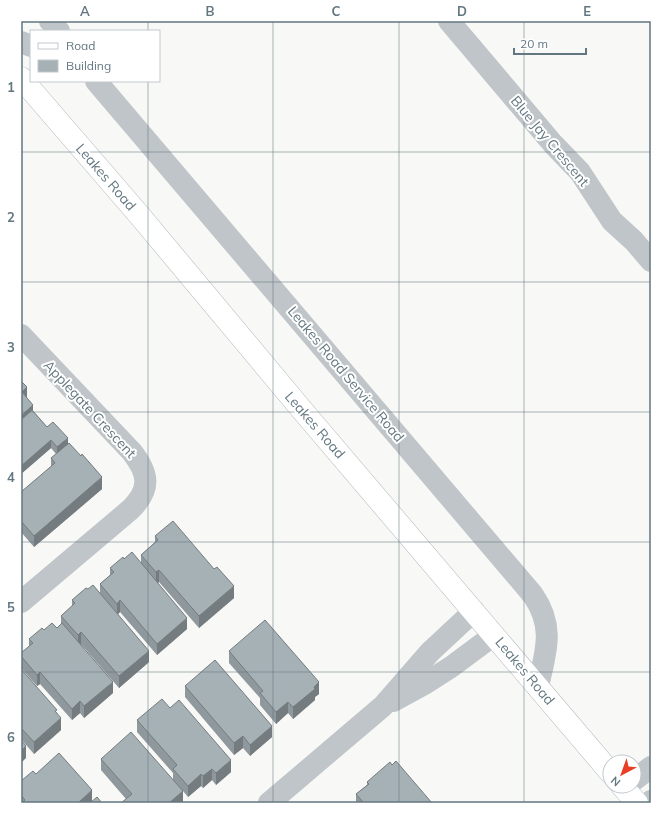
<svg xmlns="http://www.w3.org/2000/svg" width="672" height="824" font-family="Mulish,sans-serif">
  <style>
    .lines { fill: none; stroke-linecap: round; stroke-linejoin: round }
    .major-casing { stroke: #b3b9bc; stroke-width: 23 }
    .minor { stroke: #bfc5c8; stroke-width: 22 }
    .major { stroke: #fff; stroke-width: 22 }
    .wall { fill: #8f989c }
    .shaded-wall { fill: #747c7f }
    .building { fill: #a6b1b5; stroke: #747c7f }
    .grid { fill: none; stroke: #637781; stroke-width: 1; stroke-opacity: 0.55 }
    .labels { text-anchor: middle; stroke-width: 4; stroke-linejoin: round; paint-order: stroke }
    .street-label { font-size: 14px; fill: #637781; stroke: #fff }
    .neatline { fill: none; stroke: #637781; stroke-width: 1.5 }
    .grid-label { font-size: 13px; text-anchor: middle; font-weight: bold; fill: #637781 }
  </style>
  <rect width="100%" height="100%" fill="#f8f8f6"/>
  <g class="lines">
    <defs>
      <g id="major">
        <path d="M21,78l119,138 162,194 308,362"/>
        <path d="M622,786l15,17"/>
      </g>
    </defs>
    <use href="#major" class="major-casing"/>
    <g class="minor">
      <path d="M50,21l9,10"/>
      <path d="M449,21l104,123 27,28 32,49 22,20 17,20"/>
      <path d="M21,42l10,4"/>
      <path d="M96,81l437,514c22,32 13,56 5,91"/>
      <path d="M21,335l111,117c17,22 19,37 -1,57l-110,93"/>
      <path d="M393,701l33,-18 25,-16 43,-32"/>
      <path d="M634,780l17,-13"/>
      <path d="M269,803l114,-97 47,-54 44,-41"/>
      <path d="M649,803l2,-2"/>
    </g>
    <use href="#major" class="major"/>
  </g>
  <g class="wall">
    <path d="M21,381l6,17 6,13 14,16 21,17 34,45 -68,58 -13,-15v-40l30,-25v-9l5,-4 -5,-6 -30,26z"/>
    <path d="M155,536l79,62 -35,30 -40,-46 -1,1 29,46 -30,26 -37,-43 -2,2 31,48 -30,26 -38,-44 32,49 -29,25 -4,-5 -8,7 -32,-36 -3,2 -16,-18v-15l8,-7v-7l15,-9 13,-2 4,-4v-8l11,-10v-6l16,-11 12,4v-9l10,-9v-7l14,-9 17,4v-8l14,-13z"/>
    <path d="M229,651l90,43 -4,3v3l-22,19 -5,-6 -12,11 -16,-19v-7l-31,-35z"/>
    <path d="M21,669l36,44 4,17 -27,24 -13,-15z"/>
    <path d="M185,686l87,51 -22,19 -7,-8 -9,7 -49,-58z"/>
    <path d="M170,708l61,64 -15,13 -4,-5 -9,8 -2,-2 -13,11 -5,-6v11l-1,1h-61l5,-4 -25,-29v-11l72,21v-7l-36,-41v-12z"/>
    <path d="M392,765l40,38h-76v-9l11,-9v-3z"/>
    <path d="M36,774l56,28 10,1h-81v-22z"/>
  </g>
  <g class="shaded-wall">
    <path d="M27,387v12l-5,-7z"/>
    <path d="M33,405v12l-12,11v-12z"/>
    <path d="M68,438v8l-11,9v-8z"/>
    <path d="M51,440v8l-30,26v-8z"/>
    <path d="M21,477h1v8l-1,1z"/>
    <path d="M102,477v12l-68,58v-11z"/>
    <path d="M159,570v12l-3,2v-12z"/>
    <path d="M234,586v12l-35,30v-12z"/>
    <path d="M120,600v12l-3,3v-11z"/>
    <path d="M187,618v11l-30,26v-11z"/>
    <path d="M81,632v12l-3,3v-12z"/>
    <path d="M149,651v11l-30,26v-12z"/>
    <path d="M40,672v12l-3,2v-11z"/>
    <path d="M113,682v11l-29,25v-12z"/>
    <path d="M319,682v12l-4,3v3l-22,19v-12z"/>
    <path d="M80,701v12l-8,7v-11z"/>
    <path d="M288,702v11l-12,11v-12z"/>
    <path d="M61,718v12l-27,24v-12z"/>
    <path d="M272,726v11l-22,19v-11z"/>
    <path d="M243,736v12l-9,7v-12z"/>
    <path d="M26,746v12l-5,5v-12z"/>
    <path d="M231,760v12l-15,13v-12z"/>
    <path d="M212,769v11l-9,8v-12z"/>
    <path d="M201,774v12l-13,11v-11z"/>
    <path d="M92,790v12l-1,1h-13z"/>
    <path d="M183,791v11l-1,1h-13z"/>
  </g>
  <g class="building">
    <path d="M21,381l6,6 -5,5 11,13 -12,11z"/>
    <path d="M32,410l15,17 6,-5 15,16 -11,9 -6,-7 -30,26v-46z"/>
    <path d="M69,443l12,13 1,-2 20,23 -68,59 -13,-15v-29l34,-29 -4,-5z"/>
    <path d="M173,521l41,48 3,-2 17,19 -35,30 -40,-46 -3,2 -15,-17 17,-15 -3,-4z"/>
    <path d="M132,552l55,66 -30,26 -37,-44 -3,4 -17,-20 14,-12 -4,-4 13,-11 1,2z"/>
    <path d="M93,585l56,66 -30,25 -38,-44 -3,3 -17,-19 14,-13 -3,-3 14,-12 2,1z"/>
    <path d="M265,620l54,62 -5,5 1,2 -22,18 -5,-5 -12,10 -16,-19 3,-2 -34,-40z"/>
    <path d="M52,623l5,5 5,-5 51,59 -29,24 -4,-5 -8,8 -32,-37 -3,3 -16,-19v-3l12,-10 -4,-4 13,-11 2,2z"/>
    <path d="M215,660l57,66 -22,19 -7,-9 -9,7 -49,-57z"/>
    <path d="M21,669l36,41 -2,1 6,7 -27,24 -13,-14z"/>
    <path d="M162,699l8,9 9,-8 52,60 -15,13 -4,-4 -9,7 -2,-2 -13,12 -15,-17 4,-4 -40,-45z"/>
    <path d="M131,732l52,59 -14,12h-48l11,-9 -31,-35z"/>
    <path d="M21,740l5,6 -5,5z"/>
    <path d="M59,753l33,37 -14,13h-56l3,-3 -4,-5v-14l12,-10 3,3z"/>
    <path d="M396,761l36,42h-68l-8,-9 13,-10 -2,-2 23,-20 2,3z"/>
    <path d="M97,797l5,6h-12z"/>
  </g>
  <path class="grid" d="M148,21v10M273,21v782M399,21v782M524,21v782M148,81v722M21,152h630M21,282h630M21,412h630M21,542h630M21,672h630"/>
  <g class="labels">
    <g class="street-label">
      <text transform="translate(550 141) rotate(50)" y="5">Blue Jay Crescent</text>
      <text transform="translate(106 177) rotate(49)" y="5">Leakes Road</text>
      <text transform="translate(346 374) rotate(50)" y="5">Leakes Road Service Road</text>
      <text transform="translate(90 409) rotate(47)" y="5">Applegate Crescent</text>
      <text transform="translate(315 425) rotate(49)" y="5">Leakes Road</text>
      <text transform="translate(525 671) rotate(50)" y="5">Leakes Road</text>
    </g>
  </g>
  <rect width="672" height="824" fill="none" stroke="#ffffff" stroke-width="44"/>
  <rect x="30" y="30" width="130" height="52" fill="#ffffff" stroke="#c1c9cd"/>
  <rect x="38" y="43" width="20" height="6" fill="#ffffff" stroke="#c1c9cd"/>
  <text x="66" y="50" font-size="12" fill="#637781">Road</text>
  <rect x="38" y="60" width="20" height="12" fill="#a6b1b5" stroke="#c1c9cd"/>
  <text x="66" y="70" font-size="12" fill="#637781">Building</text>
  <g transform="translate(622 774) rotate(221)"><circle r="19" fill="#ffffff" stroke="#c1c9cd"/>
  <path d="M0-3L7 15L0 10L-7 15Z" fill="#e83f26"/>
  <text y="-6" font-size="11" font-weight="bold" text-anchor="middle" fill="#637781">N</text>
  </g>
  <path d="M514 48v6h72v-6" fill="none" stroke="#637781" stroke-width="2"/>
  <text x="520" y="48" font-size="12" fill="#637781" stroke="#ffffff" stroke-width="3" paint-order="stroke">20 m</text>
  <rect x="22" y="22" width="628" height="780" class="neatline"/>
  <g class="grid-label">
    <text x="85" y="16">A</text>
    <text x="210" y="16">B</text>
    <text x="336" y="16">C</text>
    <text x="462" y="16">D</text>
    <text x="587" y="16">E</text>
    <text x="11" y="92">1</text>
    <text x="11" y="222">2</text>
    <text x="11" y="352">3</text>
    <text x="11" y="482">4</text>
    <text x="11" y="612">5</text>
    <text x="11" y="742">6</text>
  </g>
</svg>
